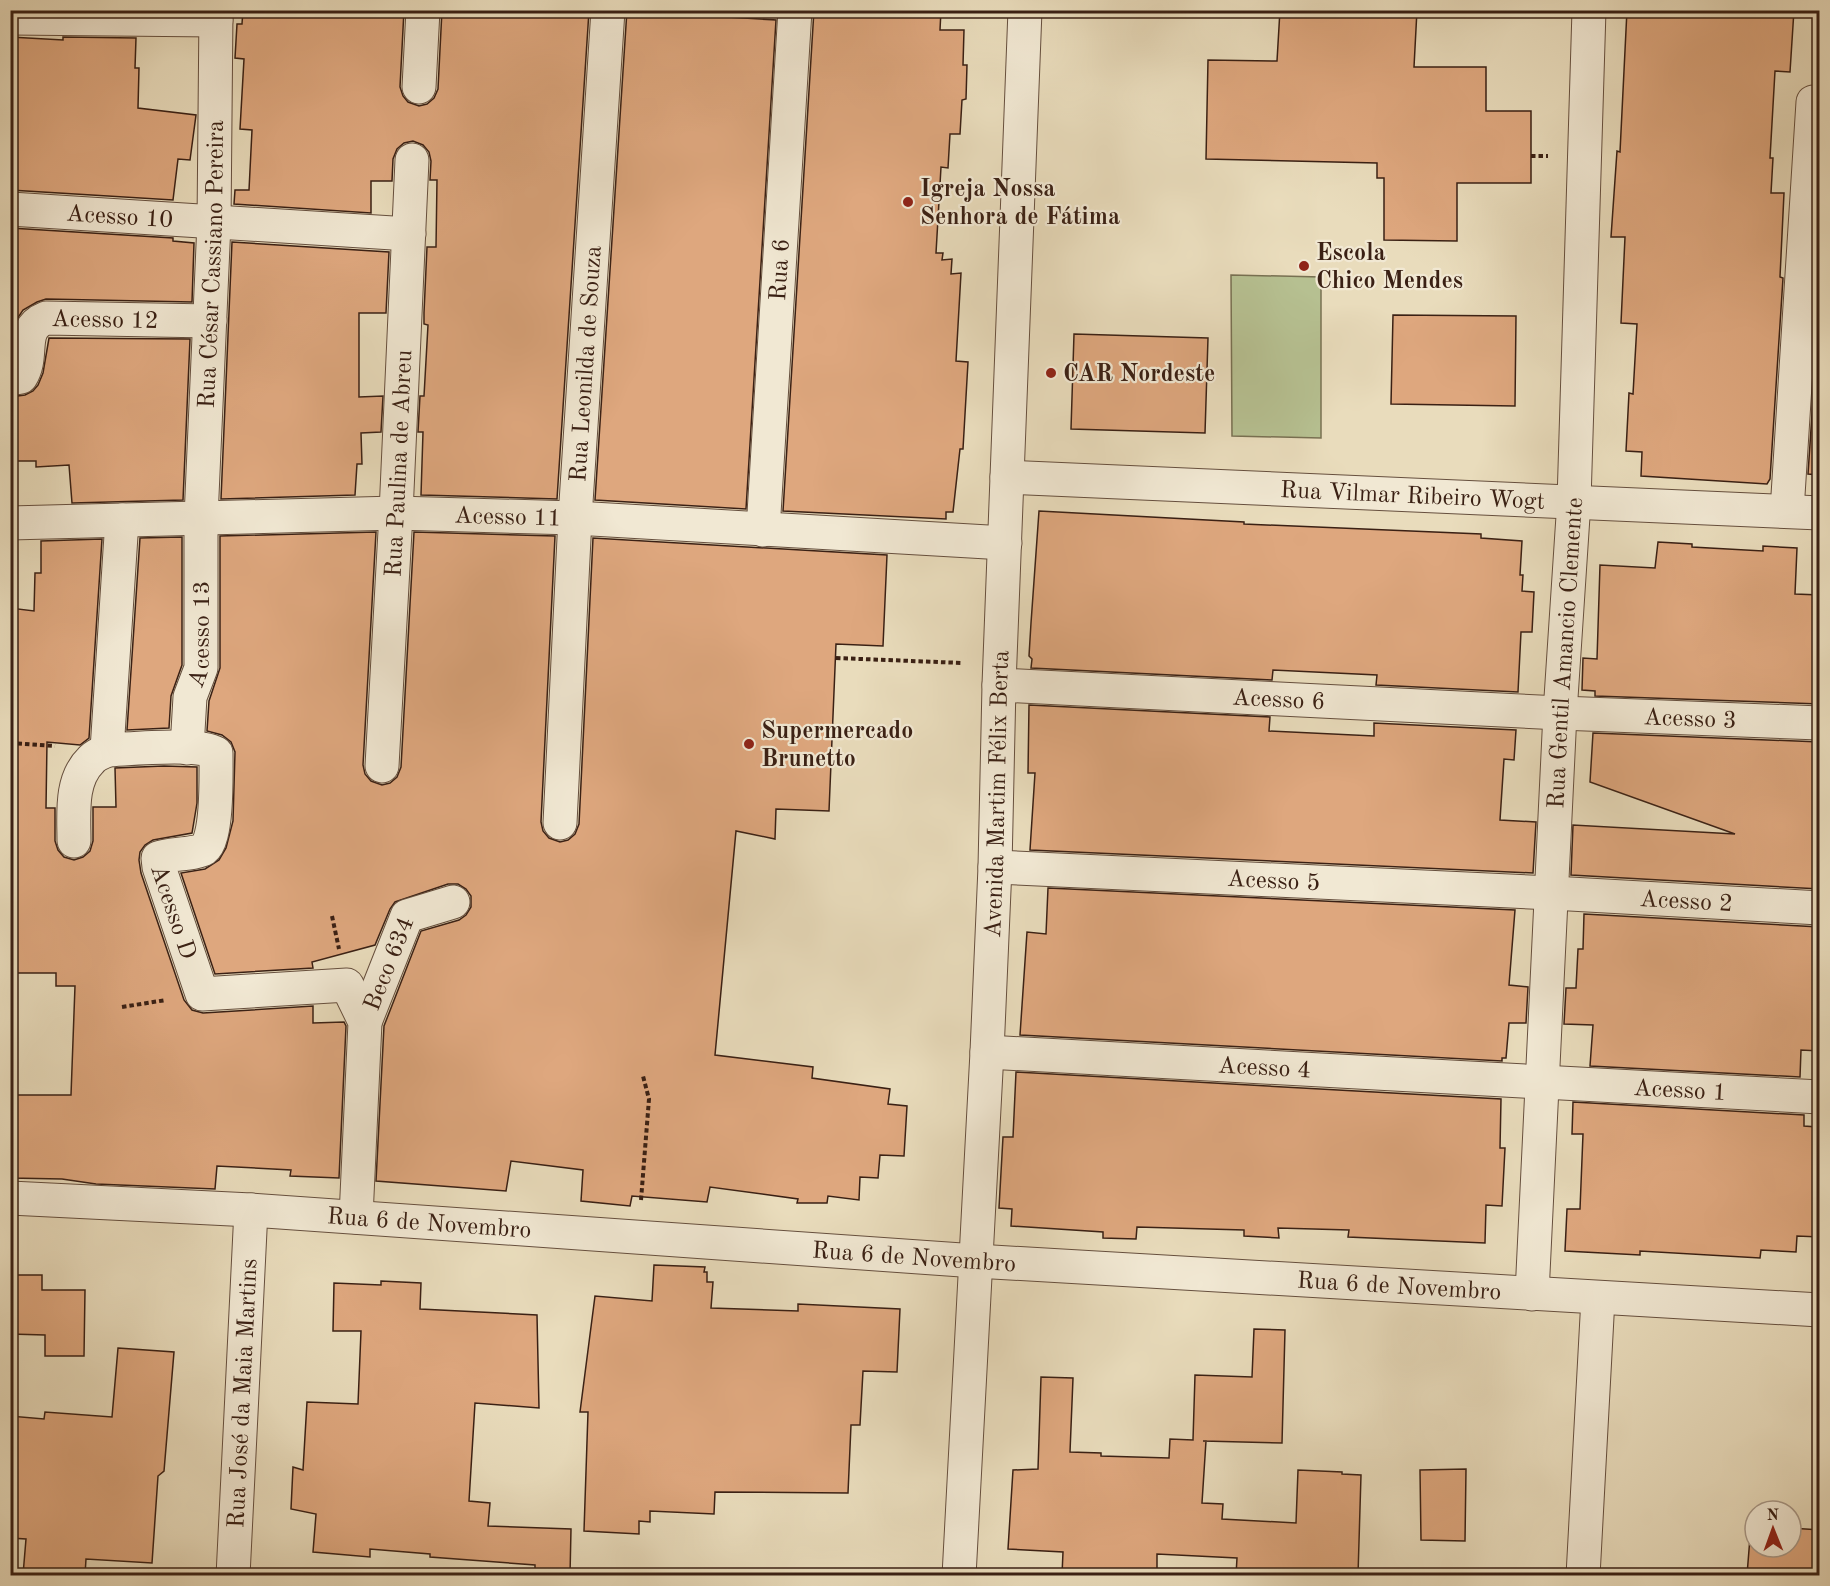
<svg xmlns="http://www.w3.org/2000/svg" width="1830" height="1586" font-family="'Old Standard TT',serif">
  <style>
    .pitch { fill: #b6c091; stroke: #787052; stroke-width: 1.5 }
    .building { fill: #dea77e; stroke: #3a2014; stroke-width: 1.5 }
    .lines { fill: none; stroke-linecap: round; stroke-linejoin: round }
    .minor-casing { stroke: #664f3e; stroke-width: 35 }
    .path { stroke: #3a2014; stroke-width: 4; stroke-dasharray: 4.5 3; stroke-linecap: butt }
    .minor { stroke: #f1e8d3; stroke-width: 33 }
    .poi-dot { fill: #8f2418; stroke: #f1e8d3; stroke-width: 2 }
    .labels { text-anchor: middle; stroke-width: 4.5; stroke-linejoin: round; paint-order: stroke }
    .poi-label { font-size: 24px; font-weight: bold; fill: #3a2014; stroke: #f1e8d3; text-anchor: start }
    .street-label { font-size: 24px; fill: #3a2014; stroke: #f1e8d3 }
  </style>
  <rect width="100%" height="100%" fill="#e9dcbc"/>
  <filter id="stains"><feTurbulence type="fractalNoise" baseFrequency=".00333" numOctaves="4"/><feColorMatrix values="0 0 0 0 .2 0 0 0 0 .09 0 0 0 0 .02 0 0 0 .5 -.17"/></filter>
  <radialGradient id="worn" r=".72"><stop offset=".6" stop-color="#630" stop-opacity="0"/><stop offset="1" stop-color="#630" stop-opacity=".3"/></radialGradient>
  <path class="pitch" d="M1231,275l90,2v161l-89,-2z"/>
  <g class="building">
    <path d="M243,10h161l-4,77 3,9 5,6 11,4 8,-2 7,-6 4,-9 4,-79 147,1 -32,488 -136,-4 2,-63h-5l2,-36h4l4,-71 -4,-1v-11l3,-66h9l1,-67h-7l1,-19 -2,-9 -6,-7 -10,-4 -9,2 -7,6 -4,10 -1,22h-21v32l-137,-9 1,-14h14l3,-60 -12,-1 4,-70 -9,-1 2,-34h5z"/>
    <path d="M627,10h102l-1,7 48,3 -30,489 -151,-9z"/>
    <path d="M814,10h127l-1,20h24l-1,35h4l-1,34 -4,1 -2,34h-10l-2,34 -7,-1 -5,86h7l-1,7 10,-1 -1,15 10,-1 -5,88 12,1 -5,87h-3l-7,63h-7v7l-163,-8z"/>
    <path d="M1280,10h137l-3,57h72v44h45v72h-74v58l-73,-1v-62h-7v-15l-171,-4 2,-99 69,1z"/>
    <path d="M1627,10h167l-4,62 -15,-1 -5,87h3l-2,35h13l-4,84 3,1 -13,201 -3,5 -126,-8 1,-24 -16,-1 3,-58 4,1 4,-70 -16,-1 4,-86h-14l6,-86 3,1z"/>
    <path d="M10,37l53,3v-3l73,1 -1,30h4l-1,40 58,7 -6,45 -12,-1 -5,41 -163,-10z"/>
    <path d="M10,228l163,10v3l21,2 -2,59 -146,-3 -9,3 -14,8 -8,12 -5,14z"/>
    <path d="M232,242l157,10 -3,61h-27v84l24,-1 -2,36 -20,1 1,31h-5l-2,31 -134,4z"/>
    <path d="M1820,295v180l-12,-1z"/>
    <path d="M1393,315l123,1 -1,90 -124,-2z"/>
    <path d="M1074,334l134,4 -3,95 -134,-4z"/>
    <path d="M49,338l141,1 -7,161 -111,3 -3,-38 -33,2v-6h-26v-64l15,-2 8,-4 5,-6 5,-12z"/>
    <path d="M1039,511l205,11v2l237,10v4l41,3 -2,34h3l-1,16 12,1 -2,40h-11l-3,60 -142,-7 1,-10 -104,-5 -1,10 -241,-12 1,-9 -3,-3 2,-33z"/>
    <path d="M376,532l-13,233 2,9 6,7 11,4 8,-2 7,-6 4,-10 13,-235 141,4 -14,286 2,9 6,7 11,4 8,-2 7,-6 4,-10 14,-286 294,17 -4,91 -47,-2 -7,167 -53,-2 -1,30 -39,-8 -21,224 98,12 -1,11 78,11 -2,15 19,2 -3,50 -24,-1 -2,23 -18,-1 -1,23 -31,-4 -1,7h-30l1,-4 -88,-12 -3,15 -75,-6 -2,10 -49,-5 2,-31 -72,-9 -5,30 -130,-10 8,-155 37,-95 38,-11 7,-5 5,-8v-11l-5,-7 -8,-5h-10l-53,18 -5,7 -15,36 -63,17 1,6 -98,6 -34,-101 24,-4 14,-9 7,-12 7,-27 2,-69 -4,-10 -9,-7 -15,-4 2,-30 11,-33v-132z"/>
    <path d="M182,537v128l-11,31 -2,32 -42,2 13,-192z"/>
    <path d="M102,539l-13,199 -9,7 -33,-3 -1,66h9v33l3,9 6,7 10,3 9,-3 7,-6 3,-10v-34h23l-1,-39 49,-2 33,1v36l-5,30 -39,7 -8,5 -5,7 -1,8 2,13 43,127 8,10 11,3 110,-7v17l31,-1 2,4 -7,152 -49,-2 1,-6 -74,-4 -2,23 -119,-5 -34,-5 -52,-1v-83h61l4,-109h-19v-13h-46v-57h6v-95h-6v-68l6,-78h-6v-67l24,3 1,-38h6v-32z"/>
    <path d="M1658,542l34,2v3l71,4v-5l34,2 -2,46 25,1v109l-225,-8v-5l-13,-1 1,-32 14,1 3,-94 55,3z"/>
    <path d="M1029,705l241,12 -1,14 105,5v-13l142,7 -2,30 -10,-1 -4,61 36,2 -3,51 -503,-23 5,-77h-7z"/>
    <path d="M1593,733l227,9v147l-249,-14 2,-50 162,9 -145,-52z"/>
    <path d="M1048,888l467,22 -6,75 19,2 -2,36h-17l-3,35h-4v3l-482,-26 7,-103 19,2z"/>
    <path d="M1584,914l236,13v124l-19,-1 -1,27 -210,-11 3,-41 -29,-1 2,-36h10l2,-39h5z"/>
    <path d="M1016,1072l485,27 -1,49h5l-3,58 -16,-1 -1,38 -137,-6 1,-7 -71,-2 1,10 -35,-2v-6l-107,-3 -1,12 -33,-1v-6l-92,-6 1,-17 -13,-1 4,-71h10z"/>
    <path d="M1573,1102l231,13v11l13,1v4h3v106l-23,-1 -1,16 -35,-2 -1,8 -120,-7v4l-75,-4 2,-42h13l3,-75h-11z"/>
    <path d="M654,1265l51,2 -1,5h3v10h6l-2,26 87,3v-7l102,5 -3,63 -34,-1 -3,54h-9l-3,68 -133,-1 -1,22 -64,-3v11l-11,-1v13l-55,-3 4,-119h-8l15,-116 57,5z"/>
    <path d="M10,1275h32v15h43l-1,66h-39v-21l-35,-1z"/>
    <path d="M381,1281l40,2 -1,26 117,6 2,93 -64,-5 -6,98 21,2 -2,23 83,3 -1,46h-35v-10l-105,-8v-3l-60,-5v8l-57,-5 3,-38 -25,-5 2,-42 10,3 4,-68 51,2 3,-73h-28l1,-48 47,2z"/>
    <path d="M1254,1329l31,1 -3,113 -79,-2h3l-4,62 21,1 -1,15 74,4 2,-53 44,2v2l19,1 -3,100h-122l1,-17 -80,-4v21h-95l1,-23 -55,-3 5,-79 25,-1 3,-92 32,1 -3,74 31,1v3l68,2 1,-19 23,1 2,-65 57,2z"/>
    <path d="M118,1348l56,4 -10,119 -6,5 -6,87 -66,-4 -1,16h-62l3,-36 -16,-1v-122l34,3 1,-7 67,5z"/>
    <path d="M1466,1469l-1,72 -44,-1 -1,-70z"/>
    <path d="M1751,1525h4v22h36v-19l29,2v45h-73z"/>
  </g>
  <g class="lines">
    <defs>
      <g id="minor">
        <path d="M10,18l206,2"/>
        <path d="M419,87l4,-77"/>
        <path id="s1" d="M10,209l399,25"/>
        <path id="s2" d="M10,379l11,-2c14,-22 -3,-48 25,-59l164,3"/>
        <path id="s3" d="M1007,477l813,36"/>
        <path d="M1787,511l26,-409"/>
        <path id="s4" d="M122,520l-15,230c24,-1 90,-8 109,3 0,19 2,86 -12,96 -8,5 -35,5 -46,9l1,9 43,127 145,-9 18,37 -9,195"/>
        <path id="s5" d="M10,523l386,-10 179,5 430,25"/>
        <path id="s6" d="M763,530l32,-520"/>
        <path id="s7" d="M999,685l561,28 260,10"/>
        <path id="s8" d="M187,748l3,-51 11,-29v-150l13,-295 2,-213"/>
        <path id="s9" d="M382,766l14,-253 16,-353"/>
        <path id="s10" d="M560,823l15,-305 33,-508"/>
        <path d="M74,841c0,-27 -4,-61 17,-81 4,-5 11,-7 16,-10"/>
        <path id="s11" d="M995,867l557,26 268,15"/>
        <path id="s12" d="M365,1022l42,-106 46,-14"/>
        <path id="s13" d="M987,1052l833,45"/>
        <path id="s14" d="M10,1198l241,12 725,51 844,49"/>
        <path id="s15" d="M1532,1294l28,-581 14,-212 15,-491"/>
        <path id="s16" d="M233,1576l18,-366"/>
        <path id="s17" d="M959,1576l28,-524 8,-185 4,-182 26,-675"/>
        <path d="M1583,1576l15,-278"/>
      </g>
    </defs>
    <use href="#minor" class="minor-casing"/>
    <g class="path">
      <path d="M1531,156h17"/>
      <path d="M836,658l127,5"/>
      <path d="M10,743l45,3"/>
      <path d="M332,916l7,33"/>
      <path d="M122,1007l44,-7"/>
      <path d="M641,1200l8,-101 -6,-23"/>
    </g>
    <use href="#minor" class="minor"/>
  </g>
  <g class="poi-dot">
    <circle cx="908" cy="202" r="6"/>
    <circle cx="1304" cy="266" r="6"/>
    <circle cx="1051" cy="373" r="6"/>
    <circle cx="749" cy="744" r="6"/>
  </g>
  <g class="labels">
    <g class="poi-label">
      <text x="920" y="196">Igreja Nossa<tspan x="920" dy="28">Senhora de Fátima</tspan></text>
      <text x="1316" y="260">Escola<tspan x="1316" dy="28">Chico Mendes</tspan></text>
      <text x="1063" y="381">CAR Nordeste</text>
      <text x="761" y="738">Supermercado<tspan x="761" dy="28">Brunetto</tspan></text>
    </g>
    <g class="street-label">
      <text dy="8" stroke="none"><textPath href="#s1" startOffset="110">Acesso 10</textPath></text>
      <text dy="8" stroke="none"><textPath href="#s8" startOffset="486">Rua César Cassiano Pereira</textPath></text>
      <text dy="8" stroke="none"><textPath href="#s6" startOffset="261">Rua 6</textPath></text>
      <text dy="8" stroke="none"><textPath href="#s2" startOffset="138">Acesso 12</textPath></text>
      <text dy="8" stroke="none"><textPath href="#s10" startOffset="460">Rua Leonilda de Souza</textPath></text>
      <text dy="8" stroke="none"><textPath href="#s9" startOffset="303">Rua Paulina de Abreu</textPath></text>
      <text dy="8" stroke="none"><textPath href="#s3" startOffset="406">Rua Vilmar Ribeiro Wogt</textPath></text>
      <text dy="8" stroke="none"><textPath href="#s5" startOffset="498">Acesso 11</textPath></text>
      <text dy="8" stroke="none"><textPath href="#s8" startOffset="116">Acesso 13</textPath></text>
      <text dy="8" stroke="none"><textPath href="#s15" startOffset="642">Rua Gentil Amancio Clemente</textPath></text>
      <text dy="8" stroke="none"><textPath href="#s7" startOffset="280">Acesso 6</textPath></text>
      <text dy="8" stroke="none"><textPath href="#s7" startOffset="692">Acesso 3</textPath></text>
      <text dy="8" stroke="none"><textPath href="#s17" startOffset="783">Avenida Martim Félix Berta</textPath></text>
      <text dy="8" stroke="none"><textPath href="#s11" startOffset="279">Acesso 5</textPath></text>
      <text dy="8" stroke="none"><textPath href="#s11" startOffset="692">Acesso 2</textPath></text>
      <text dy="8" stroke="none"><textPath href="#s4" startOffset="542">Acesso D</textPath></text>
      <text dy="8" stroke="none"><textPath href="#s12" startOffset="63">Beco 634</textPath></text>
      <text dy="8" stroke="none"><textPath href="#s13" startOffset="278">Acesso 4</textPath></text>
      <text dy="8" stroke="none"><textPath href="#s13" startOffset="694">Acesso 1</textPath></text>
      <text dy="8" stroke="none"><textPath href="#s14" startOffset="420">Rua 6 de Novembro</textPath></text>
      <text dy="8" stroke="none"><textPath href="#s14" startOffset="906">Rua 6 de Novembro</textPath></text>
      <text dy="8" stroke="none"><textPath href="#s14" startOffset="1392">Rua 6 de Novembro</textPath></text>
      <text dy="8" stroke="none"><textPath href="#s16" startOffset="183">Rua José da Maia Martins</textPath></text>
    </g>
  </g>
  <rect width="1830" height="1586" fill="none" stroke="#e9dcbc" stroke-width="36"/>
  <rect x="12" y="12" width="1806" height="1562" fill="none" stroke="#3a2014" stroke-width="3"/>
  <rect x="18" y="18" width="1794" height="1550" fill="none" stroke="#3a2014" stroke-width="1.5"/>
  <g transform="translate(1773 1529) rotate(359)"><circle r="28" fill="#f1e8d3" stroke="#a89887" stroke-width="1.5"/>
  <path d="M0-4.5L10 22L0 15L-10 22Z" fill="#8f2418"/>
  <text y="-9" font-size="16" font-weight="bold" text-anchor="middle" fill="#3a2014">N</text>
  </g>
  <rect width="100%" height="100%" filter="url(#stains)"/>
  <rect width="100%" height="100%" fill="url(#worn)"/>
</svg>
